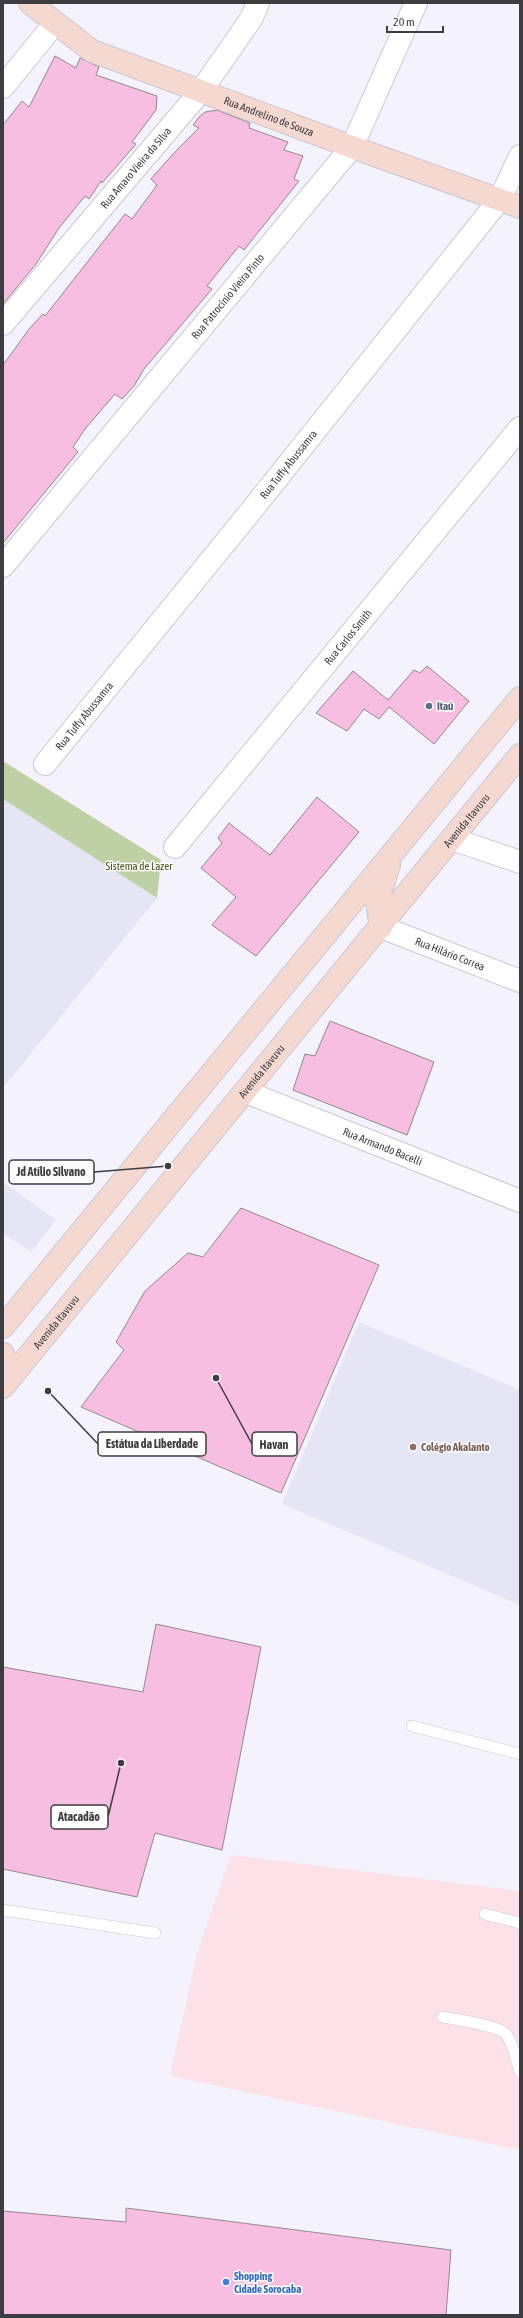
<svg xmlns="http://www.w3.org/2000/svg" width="523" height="2318" font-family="'Asap Condensed',sans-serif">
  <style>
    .industrial { fill: #fce2e8 }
    .built { fill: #e6e5f6 }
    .green { fill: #bfd0a4 }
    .building { fill: #f7bee1; stroke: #92888e }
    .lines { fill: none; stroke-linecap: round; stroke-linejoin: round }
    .lane-casing { stroke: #c8c7d2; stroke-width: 12 }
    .street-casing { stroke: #c8c7d2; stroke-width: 24 }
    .secondary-casing { stroke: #c8c7d2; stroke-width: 24 }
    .lane { stroke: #fff; stroke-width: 11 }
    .street { stroke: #fff; stroke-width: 22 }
    .secondary { stroke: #f5d8d0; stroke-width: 22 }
    .service-dot { fill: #5c6f8a; stroke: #fff; stroke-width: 1.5 }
    .education-dot { fill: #8d6e63; stroke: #fff; stroke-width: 1.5 }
    .shop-dot { fill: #3f7fe0; stroke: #fff; stroke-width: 1.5 }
    .labels { text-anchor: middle; stroke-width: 3; stroke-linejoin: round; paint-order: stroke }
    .street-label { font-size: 11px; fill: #3d3c40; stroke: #fff }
    .service-label { font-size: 11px; font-weight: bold; fill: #4e5e75; stroke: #fff; text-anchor: start }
    .park-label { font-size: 11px; fill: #43561a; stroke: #fff }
    .education-label { font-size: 11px; font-weight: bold; fill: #785e54; stroke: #fff; text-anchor: start }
    .shop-label { font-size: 11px; font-weight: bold; fill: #366cbe; stroke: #fff; text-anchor: start }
    .leader { fill: none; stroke: #3d3c40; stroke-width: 1.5 }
    .callout-dot { fill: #3d3c40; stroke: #fff; stroke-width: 1.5 }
    .callout { fill: #fff; stroke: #3d3c40; stroke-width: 1.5 }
    .callout-label { font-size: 12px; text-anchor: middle; font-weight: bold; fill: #3d3c40 }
  </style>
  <rect width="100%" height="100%" fill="#f3f2fd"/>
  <path class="industrial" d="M231,1855l289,36v259l-350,-74 28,-126z"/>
  <g class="built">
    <path d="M3,799l154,99 -154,190z"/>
    <path d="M3,1182l53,38 -25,32 -28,-19z"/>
    <path d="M359,1322l161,68v215l-238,-101z"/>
  </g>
  <path class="green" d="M3,761l158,99 -4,38 -154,-99z"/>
  <g class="building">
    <path d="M55,56l21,12 4,-10 19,9 -3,8 61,21 -1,14 -24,32 4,2 -34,39 -1,-2 -12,18 -4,-3 -26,32 -23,36 -33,40v-179l19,-24 7,6z"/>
    <path d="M217,110l33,13 -1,5 39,14 -4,8 19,6 -9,23 5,2 -55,69 -5,-4 -32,40 5,3 -68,80 -10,17 -12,13 -7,-5 -30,35 -12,18 5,5 -75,91v-178l27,-37 13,-14 2,2 80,-102 7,5 25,-34 -6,-6 23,-26 25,-25 -6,-3 6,-8 6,-5z"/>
    <path d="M427,666l42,35 -35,43 -45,-37 -10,12 -15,-10 -17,22 -31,-18 37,-42 35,29 26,-30 6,3z"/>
    <path d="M317,797l42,35 -103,124 -44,-31 24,-28 -35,-29 21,-25 -4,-5 11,-15 41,32z"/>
    <path d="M330,1021l104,41 -27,73 -114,-45 12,-36 10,2z"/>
    <path d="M241,1208l138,57 -98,228 -200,-86 43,-57 -8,-8 29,-51 43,-38 15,4z"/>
    <path d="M156,1624l105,23 -39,203 -67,-17 -18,64 -134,-28v-202l140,25z"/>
    <path d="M126,2208l325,42 -5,65h-443v-104l123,11z"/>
  </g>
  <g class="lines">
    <defs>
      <g id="lane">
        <path d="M412,1726l108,28"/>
        <path d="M3,1910l152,23"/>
        <path d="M485,1914l35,9"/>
        <path d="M443,2017c13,3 55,8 63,17 8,11 10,26 14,38"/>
      </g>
      <g id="street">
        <path d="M3,87l52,-64"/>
        <path id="s1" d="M3,324l198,-233 50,-72 7,-16"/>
        <path id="s2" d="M3,566l349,-419 64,-144"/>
        <path id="s3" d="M45,764l210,-258 245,-307 20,-43"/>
        <path d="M452,839l68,23"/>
        <path id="s4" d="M175,847l345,-419"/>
        <path id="s5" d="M381,927l139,54"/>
        <path id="s6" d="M246,1092l274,109"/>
      </g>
      <g id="secondary">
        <path id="s7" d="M30,3l62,48 260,96 168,60"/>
        <path d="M381,927l-4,-24 12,-38"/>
        <path d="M3,1327l517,-629"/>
        <path d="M3,1354l3,7 -3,16"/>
        <path id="s8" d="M3,1387l517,-632"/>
      </g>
    </defs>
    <use href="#lane" class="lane-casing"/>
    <use href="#street" class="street-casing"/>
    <use href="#secondary" class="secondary-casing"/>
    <use href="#lane" class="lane"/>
    <use href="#street" class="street"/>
    <use href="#secondary" class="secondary"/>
  </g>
  <circle class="service-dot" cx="429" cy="706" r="4"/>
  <circle class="education-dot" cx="413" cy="1447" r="4"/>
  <circle class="shop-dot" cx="226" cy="2282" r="4"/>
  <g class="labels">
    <g class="street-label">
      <text dy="4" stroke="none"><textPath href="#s7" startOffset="267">Rua Andrelino de Souza</textPath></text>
      <text dy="4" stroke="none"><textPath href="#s1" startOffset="205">Rua Amaro Vieira da Silva</textPath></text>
      <text dy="4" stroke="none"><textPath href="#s2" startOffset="351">Rua Patrocínio Vieira Pinto</textPath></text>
      <text dy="4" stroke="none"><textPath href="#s3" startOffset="386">Rua Tuffy Abussamra</textPath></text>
      <text dy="4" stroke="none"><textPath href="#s4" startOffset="272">Rua Carlos Smith</textPath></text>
      <text dy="4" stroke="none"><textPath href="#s3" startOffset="62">Rua Tuffy Abussamra</textPath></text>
      <text dy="4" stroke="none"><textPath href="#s8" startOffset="732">Avenida Itavuvu</textPath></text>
      <text dy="4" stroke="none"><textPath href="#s5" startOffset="74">Rua Hilário Correa</textPath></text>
      <text dy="4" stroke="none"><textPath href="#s8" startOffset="408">Avenida Itavuvu</textPath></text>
      <text dy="4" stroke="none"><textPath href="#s6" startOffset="147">Rua Armando Bacelli</textPath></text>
      <text dy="4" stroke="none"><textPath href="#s8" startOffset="84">Avenida Itavuvu</textPath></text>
    </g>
    <g class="service-label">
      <text x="437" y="710">Itaú</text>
    </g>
    <g class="park-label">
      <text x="139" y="870">Sistema de Lazer</text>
    </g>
    <g class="education-label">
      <text x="421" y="1451">Colégio Akalanto</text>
    </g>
    <g class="shop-label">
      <text x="234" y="2280">Shopping<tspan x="234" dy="13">Cidade Sorocaba</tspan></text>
    </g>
  </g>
  <path class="leader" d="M168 1166L94 1172M48 1391L98 1444M216 1378L252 1444M121 1763L108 1817"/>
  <g class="callout-dot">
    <circle cx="168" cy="1166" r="4"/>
    <circle cx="48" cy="1391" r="4"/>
    <circle cx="216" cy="1378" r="4"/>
    <circle cx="121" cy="1763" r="4"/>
  </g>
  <g class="callout">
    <rect x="9" y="1160" width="85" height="24" rx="4"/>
    <rect x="98" y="1432" width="108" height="24" rx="4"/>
    <rect x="252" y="1432" width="45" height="24" rx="4"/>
    <rect x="51" y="1805" width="57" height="24" rx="4"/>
  </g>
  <g class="callout-label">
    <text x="51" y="1176">Jd Atílio Silvano</text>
    <text x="152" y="1448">Estátua da Liberdade</text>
    <text x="274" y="1449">Havan</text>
    <text x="79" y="1821">Atacadão</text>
  </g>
  <rect width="523" height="2318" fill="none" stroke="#3d3c40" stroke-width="8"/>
  <path d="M387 26v6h56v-6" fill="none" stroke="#3d3c40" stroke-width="2"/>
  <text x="393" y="26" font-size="12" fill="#3d3c40" stroke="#ffffff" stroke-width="3" paint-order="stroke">20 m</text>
</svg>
